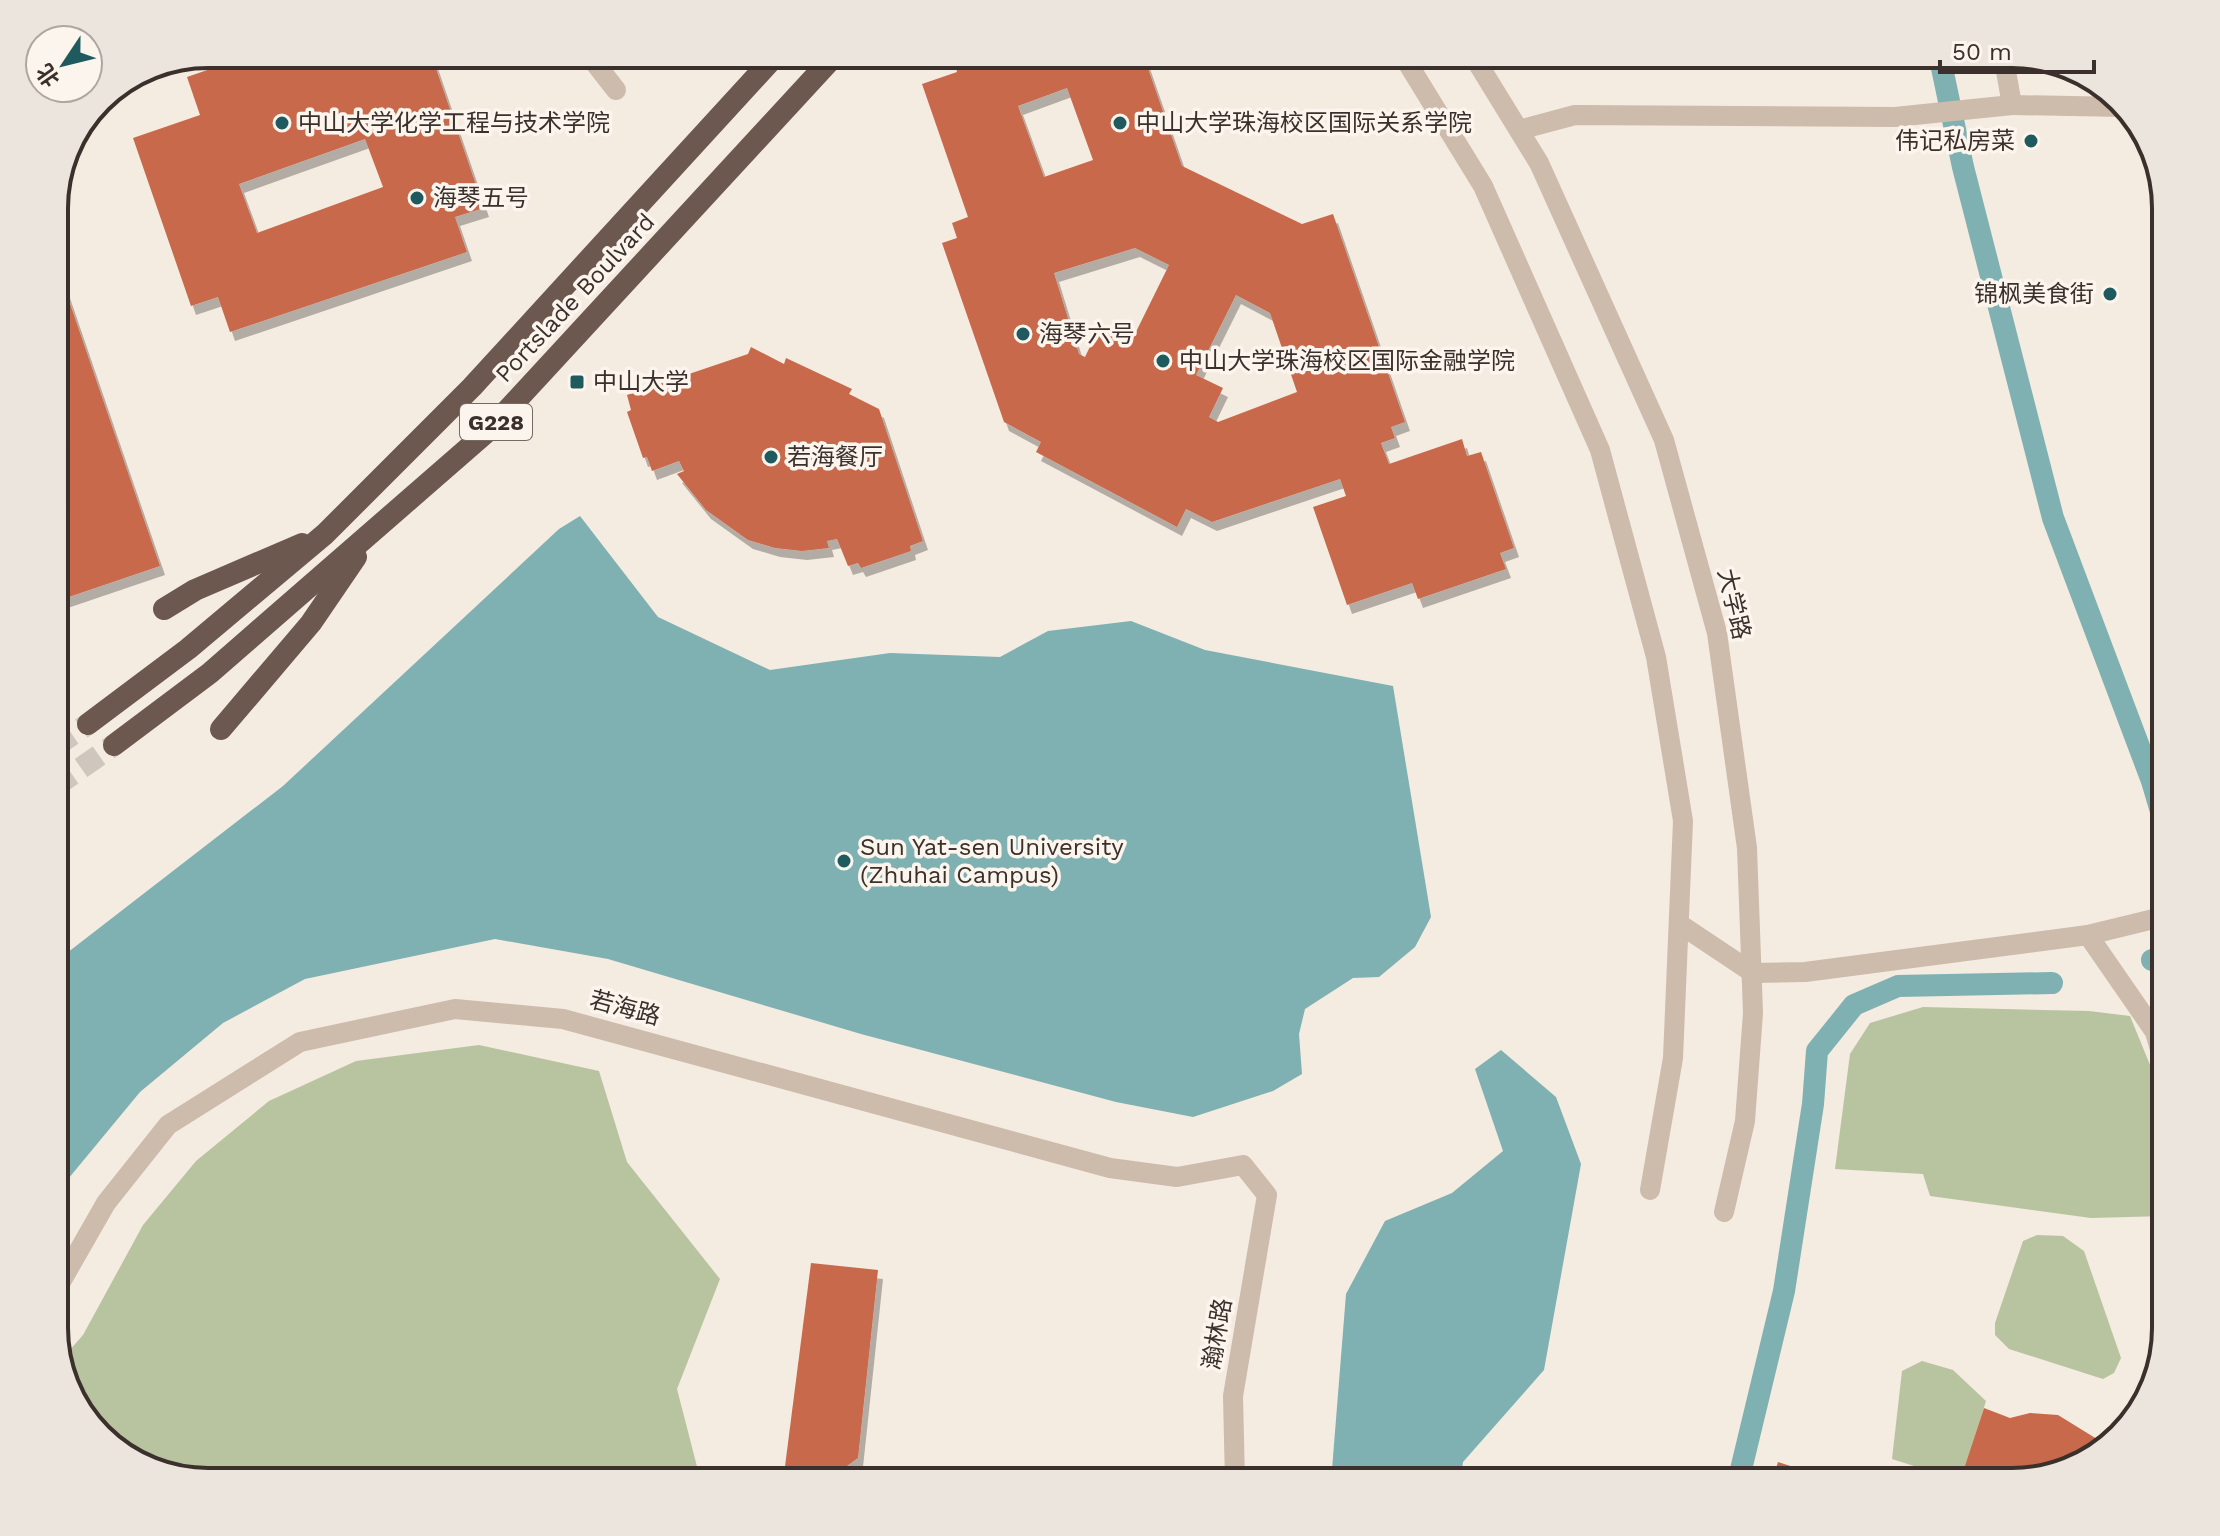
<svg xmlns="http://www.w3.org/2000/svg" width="2220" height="1536" font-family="'Work Sans','Noto Sans SC',sans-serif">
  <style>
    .green { fill: #b8c4a0 }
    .water { fill: #7fb0b2 }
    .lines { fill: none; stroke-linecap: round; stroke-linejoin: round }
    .canal { stroke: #7fb0b2; stroke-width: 22 }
    .building { fill: #c8694b; fill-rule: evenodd; filter: url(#shadow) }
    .trunk-tunnel { stroke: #cfc6bd; stroke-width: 22; stroke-dasharray: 22 11; stroke-linecap: butt }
    .minor { stroke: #cdbbac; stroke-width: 20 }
    .tertiary { stroke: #cdbbac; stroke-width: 20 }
    .trunk { stroke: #6c584f; stroke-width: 22 }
    .poi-dot { fill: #1f5a5e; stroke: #fbf5ee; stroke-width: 3 }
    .labels { text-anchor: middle; stroke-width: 7; stroke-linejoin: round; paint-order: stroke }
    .shield { fill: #fbf5ee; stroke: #756b66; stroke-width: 2 }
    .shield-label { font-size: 22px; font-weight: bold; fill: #3b302b }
    .poi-label { font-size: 24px; fill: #3b302b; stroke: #fbf5ee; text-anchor: start }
    .street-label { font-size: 24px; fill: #3b302b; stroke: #fbf5ee }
    .rim { fill: none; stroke: #3b302b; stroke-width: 4 }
  </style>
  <defs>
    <filter id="shadow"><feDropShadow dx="5" dy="9" stdDeviation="0" flood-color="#0004"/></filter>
  </defs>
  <rect width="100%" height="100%" fill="#f4ebe1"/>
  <g class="green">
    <path d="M1923,1007l166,4 41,5 36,88v112l-75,2 -161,-22 -7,-22 -88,-5 15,-115 20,-31z"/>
    <path d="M479,1045l120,26 28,91 93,117 -43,110 24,93h-493l-86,-26 -48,-51 -13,-45 22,-25 60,-110 53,-64 73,-60 87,-40z"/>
    <path d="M2037,1235l26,1 21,15 37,107 -7,15 -11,6 -94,-30 -14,-14v-12l28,-82z"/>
    <path d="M1922,1361l31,9 33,31 -25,80 -69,-22 10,-88z"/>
  </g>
  <g class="water">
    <path d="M580,516l78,101 112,53 120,-17 110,4 48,-26 83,-10 74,29 188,36 38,231 -16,30 -36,30 -26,1 -48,31 -6,25 3,40 -29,17 -80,26 -77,-15 -255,-68 -253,-75 -113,-20 -190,40 -82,44 -83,69 -86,104v-233l229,-177 276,-257z"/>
    <path d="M1501,1050l55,47 25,67 -37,206 -81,92 -3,20h-129l15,-188 39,-73 67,-28 51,-42 -28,-82z"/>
  </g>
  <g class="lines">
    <g class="canal">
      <path d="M1939,54l24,113 90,351 99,263 14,47"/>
      <path d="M2152,960l14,-3"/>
      <path d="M1738,1482l46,-191 29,-187 4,-53 37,-46 44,-19 154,-3"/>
    </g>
  </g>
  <g class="building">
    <path d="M254,54h106l2,6 16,-6h53l53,154 -29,9 12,35 -237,80 -12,-35 -27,9 -58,-168 67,-23 -13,-38zM365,139l18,48 -126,46 -18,-49z"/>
    <path d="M972,54h171l39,112 120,58 31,-10 72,208 -14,5 4,11 -14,5 8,21 73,-25 5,17 14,-4 33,96 -14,5 6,16 -88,30 -6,-16 -65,22 -34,-98 33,-11 -6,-17 -128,43 -26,-13 -9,18 -141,-75 5,-10 -37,-20 -62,-179 15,-5 -5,-15 16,-6 -46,-133 35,-12 -3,-12zM1067,88l26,72 -49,17 -26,-71zM1135,248l34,17 -38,77 -31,-16 -15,31 -6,-3 -25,-81zM1236,295l34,18 27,79 -79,30 -9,-5 14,-29 -27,-13z"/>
    <path d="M55,260l105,306 -106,36v-70l9,-3 -9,-23z"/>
    <path d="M751,347l33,17 2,-6 66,31 -3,5 30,15 44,132 -13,5 1,5 -50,17 -3,-5 -10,3 -11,-27 -10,2 2,7 -27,3 -27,-3 -27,-8 -42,-30 -29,-36 7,-3 -5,-10 -27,10 -5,-14 -4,1 -16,-46 4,-2 -4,-15 121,-41z"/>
    <path d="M811,1263l67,7 -20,188 -33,24h-42z"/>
    <path d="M1984,1408l26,10 20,-5 28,2 47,29 -24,22 -77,16 -40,-13z"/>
    <path d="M1778,1462l59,19v1h-65z"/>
    <path d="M874,1476l25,4v2h-32z"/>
  </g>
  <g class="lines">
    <g class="trunk-tunnel">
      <path d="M54,747l34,-23"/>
      <path d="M54,787l60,-42"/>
    </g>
    <g class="minor">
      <path d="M588,54l28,36"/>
      <path d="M2012,105l111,2"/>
      <path d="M1519,130l56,-15 320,2 117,-12 -9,-51"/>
      <path d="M1681,925l72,48 52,-1 283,-37 67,97 11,39"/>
      <path d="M2088,935l78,-19"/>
      <path d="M54,1294l52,-91 62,-78 132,-83 155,-33 108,10 547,149 67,9 66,-12 24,30 -34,201 2,86"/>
    </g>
    <g class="tertiary">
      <path d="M1402,54l81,132 117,264 56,207 27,164 -10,237 -23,132"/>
      <path d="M1472,54l67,109 125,277 53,193 30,215 6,165 -8,108 -21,91"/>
    </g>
    <g class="trunk">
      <path d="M164,609l31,-19 107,-46"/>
      <path d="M88,724l100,-75 137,-115 147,-147 305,-333"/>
      <path d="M221,729l90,-106 45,-66"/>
      <path d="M114,745l96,-72 279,-243 347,-376"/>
    </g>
  </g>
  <g class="poi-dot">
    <circle cx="282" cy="123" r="8"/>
    <circle cx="1120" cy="123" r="8"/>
    <circle cx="2031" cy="141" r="8"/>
    <circle cx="417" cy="198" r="8"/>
    <circle cx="2110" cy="294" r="8"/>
    <circle cx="1023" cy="334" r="8"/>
    <circle cx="1163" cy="361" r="8"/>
    <rect x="569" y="374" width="16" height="16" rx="4"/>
    <circle cx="771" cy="457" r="8"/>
    <circle cx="844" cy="861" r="8"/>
  </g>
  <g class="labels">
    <rect class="shield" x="460" y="404" width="72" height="36" rx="6"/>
    <g class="shield-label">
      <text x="496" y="430">G228</text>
    </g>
    <g class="poi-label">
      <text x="298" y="131">中山大学化学工程与技术学院</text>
      <text x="1136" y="131">中山大学珠海校区国际关系学院</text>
      <text x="2015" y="149" text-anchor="end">伟记私房菜</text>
      <text x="433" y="206">海琴五号</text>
      <text x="2094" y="302" text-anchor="end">锦枫美食街</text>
      <text x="1039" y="342">海琴六号</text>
      <text x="1179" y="369">中山大学珠海校区国际金融学院</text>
      <text x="593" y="390">中山大学</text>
      <text x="787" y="465">若海餐厅</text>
      <text x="860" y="855">Sun Yat-sen University<tspan x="860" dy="28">(Zhuhai Campus)</tspan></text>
    </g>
    <g class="street-label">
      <text transform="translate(575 298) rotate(-47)" y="8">Portslade Boulvard</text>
      <text transform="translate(1734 604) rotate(77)" y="8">大学路</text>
      <text transform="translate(625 1008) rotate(15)" y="8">若海路</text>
      <text transform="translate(1217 1334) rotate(-80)" y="8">瀚林路</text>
    </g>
  </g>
  <path d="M0 0H2220V1536H0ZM208 68H2012A140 140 0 0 1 2152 208V1328A140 140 0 0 1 2012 1468H208A140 140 0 0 1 68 1328V208A140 140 0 0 1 208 68Z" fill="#ece5de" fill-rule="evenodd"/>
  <path class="rim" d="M208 68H2012A140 140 0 0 1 2152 208V1328A140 140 0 0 1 2012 1468H208A140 140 0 0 1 68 1328V208A140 140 0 0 1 208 68Z"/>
  <g transform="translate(64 64) rotate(235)"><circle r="38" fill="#fbf5ee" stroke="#aea6a0" stroke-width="2"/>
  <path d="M0-6L14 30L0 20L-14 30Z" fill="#1f5a5e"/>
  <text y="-12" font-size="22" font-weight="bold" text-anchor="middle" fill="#3b302b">北</text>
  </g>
  <path d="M1940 60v12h154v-12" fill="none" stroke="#3b302b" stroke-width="4"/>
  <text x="1952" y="60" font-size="24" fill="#3b302b" stroke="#fbf5ee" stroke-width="6" paint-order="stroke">50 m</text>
</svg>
